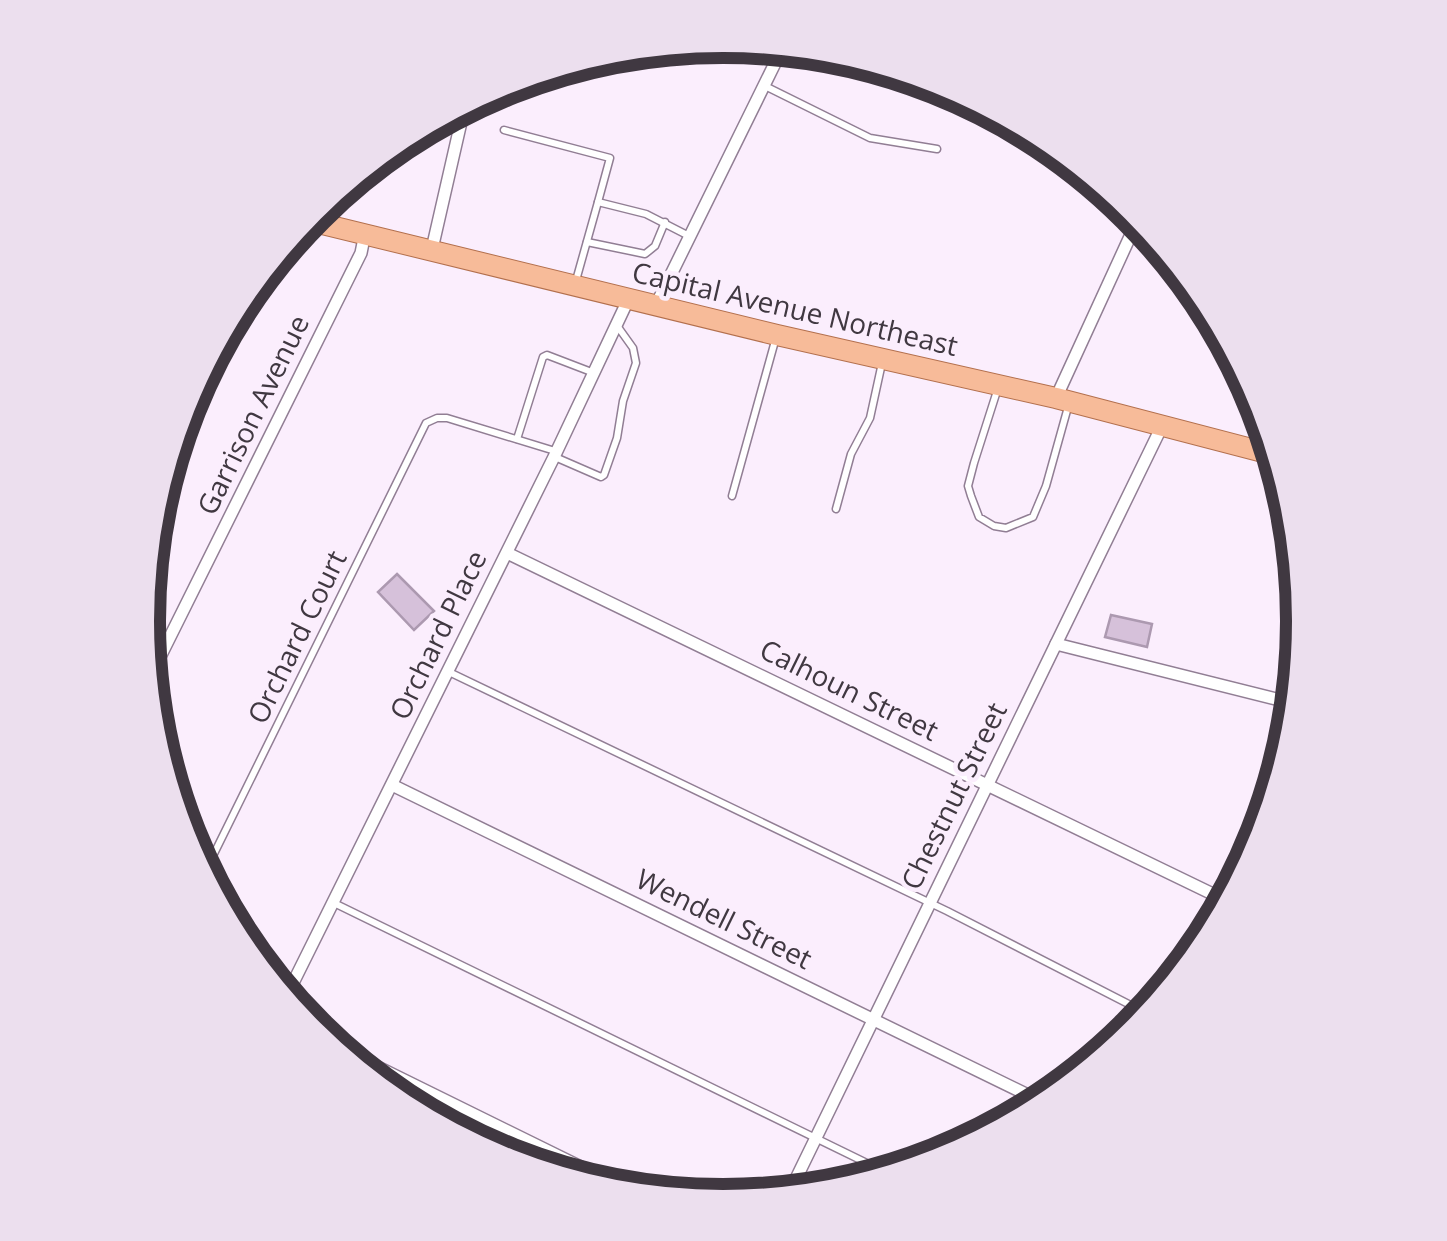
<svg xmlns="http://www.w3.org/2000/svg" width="1447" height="1241" font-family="'Open Sans',sans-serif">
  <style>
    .building { fill: #d6c1da; stroke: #ac99b0; stroke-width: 2.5 }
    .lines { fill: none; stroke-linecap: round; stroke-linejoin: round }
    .service-casing { stroke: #917e94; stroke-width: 9 }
    .minor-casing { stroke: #917e94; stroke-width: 14 }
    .primary-casing { stroke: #b3704e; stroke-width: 22 }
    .service { stroke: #fff; stroke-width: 6 }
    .minor { stroke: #fff; stroke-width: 11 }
    .primary { stroke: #f7bb99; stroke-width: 20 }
    .labels { text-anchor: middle; stroke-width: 9; stroke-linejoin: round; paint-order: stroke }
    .street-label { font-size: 28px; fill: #403841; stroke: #fbeefd }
    .rim { fill: none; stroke: #403841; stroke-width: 12 }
  </style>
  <rect width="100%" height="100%" fill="#fbeefd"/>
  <g class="building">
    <path d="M397,574l37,37 -20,19 -36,-38z"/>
    <path d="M1111,615l41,9 -5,23 -42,-10z"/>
  </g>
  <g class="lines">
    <defs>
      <g id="service">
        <path d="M765,86l105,52 67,11"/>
        <path d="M504,130l106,28 -12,44"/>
        <path d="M1133,232l21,8"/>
        <path d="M587,242l58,12 10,-8 10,-24"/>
        <path d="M575,284l23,-82 48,12 43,22"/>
        <path d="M997,391l-23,72 -6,23 3,10 8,21 15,9 12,2 27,-11 13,-31 22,-79"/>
        <path d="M517,439l26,-82 4,-2 47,18"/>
        <path d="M555,457l46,20 3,-2 13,-37 6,-37 13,-38 -3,-15 -15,-21"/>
        <path d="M732,496l43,-155"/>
        <path d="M836,509l15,-55 19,-36 12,-55"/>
        <path d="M449,672l498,239 199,102"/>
        <path d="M206,870l220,-447 11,-5h10l108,33"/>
        <path d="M334,903l547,267"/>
      </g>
      <g id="minor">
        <path d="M432,249l32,-140"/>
        <path d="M656,305l125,-254"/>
        <path d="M1056,398l83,-181"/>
        <path d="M507,553l716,346"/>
        <path d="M1056,644l232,58"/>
        <path d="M153,671l208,-418 4,-20"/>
        <path d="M392,785l642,313"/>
        <path d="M288,993l266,-536 75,-159"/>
        <path d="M337,1047l262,129"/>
        <path d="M792,1187l370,-761"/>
      </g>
      <path id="primary" d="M306,220l471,115 279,63 215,56"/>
    </defs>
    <use href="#service" class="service-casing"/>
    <use href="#minor" class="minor-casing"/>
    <use href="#primary" class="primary-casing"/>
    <use href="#service" class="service"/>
    <use href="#minor" class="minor"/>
    <use href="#primary" class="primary"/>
  </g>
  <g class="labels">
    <g class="street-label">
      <text transform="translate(795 309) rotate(13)" y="10">Capital Avenue Northeast</text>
      <text transform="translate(253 415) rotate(-64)" y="10">Garrison Avenue</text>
      <text transform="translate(438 635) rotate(-64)" y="10">Orchard Place</text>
      <text transform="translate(297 637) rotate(-64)" y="10">Orchard Court</text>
      <text transform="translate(849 690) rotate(26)" y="10">Calhoun Street</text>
      <text transform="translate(954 796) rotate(-64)" y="10">Chestnut Street</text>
      <text transform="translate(724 919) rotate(26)" y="10">Wendell Street</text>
    </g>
  </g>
  <path d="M0 0H1447V1241H0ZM160 621a563 563 0 1 1 1126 0a563 563 0 1 1-1126 0Z" fill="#ecdfee" fill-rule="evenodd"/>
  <path class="rim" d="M160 621a563 563 0 1 1 1126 0a563 563 0 1 1-1126 0Z"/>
</svg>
